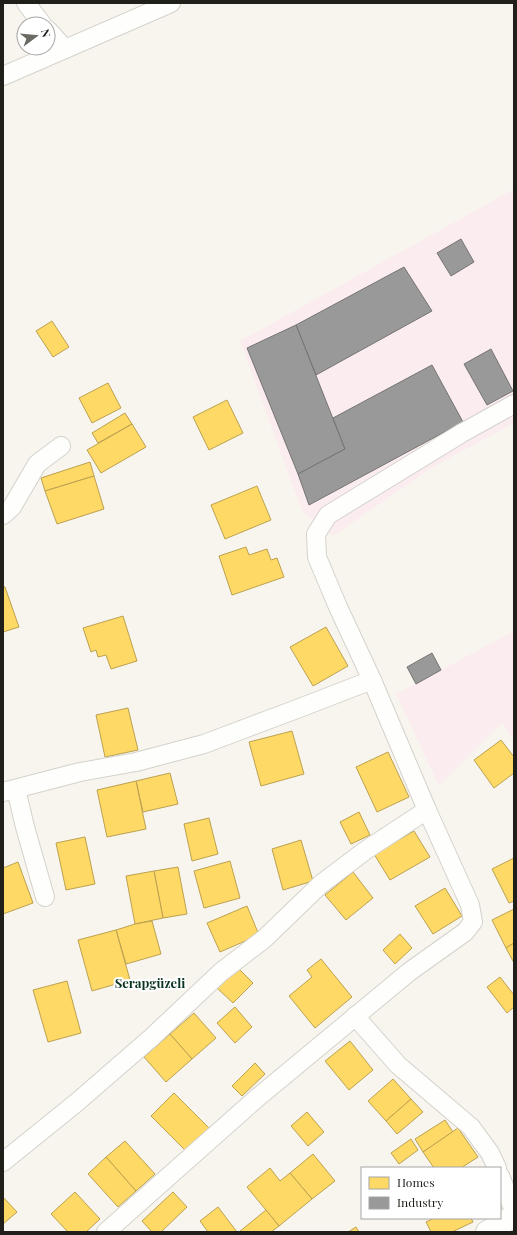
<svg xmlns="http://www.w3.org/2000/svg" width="517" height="1235" font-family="'Playfair Display',serif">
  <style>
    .industrial { fill: #fbedef }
    .homes { fill: #ffd966; stroke: #bca14f }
    .industry { fill: #999; stroke: #757473 }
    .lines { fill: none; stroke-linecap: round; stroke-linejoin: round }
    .minor-casing { stroke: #d4d2cc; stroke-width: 20 }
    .tertiary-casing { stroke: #d4d2cc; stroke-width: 24 }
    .minor { stroke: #fefefc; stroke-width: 18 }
    .tertiary { stroke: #fefefc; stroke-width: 22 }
    .labels { text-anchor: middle; stroke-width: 4; stroke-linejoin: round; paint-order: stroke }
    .neighbourhood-label { font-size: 13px; font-weight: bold; fill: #093420; stroke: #fff }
  </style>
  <rect width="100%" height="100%" fill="#f7f5ee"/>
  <g class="industrial">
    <path d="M514,189v234l-81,44 -100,69 -31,-25 -62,-170z"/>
    <path d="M514,631v108l-12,-16 -63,63 -43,-92z"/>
  </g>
  <g class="homes">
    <path d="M52,321l17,26 -16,10 -17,-26z"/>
    <path d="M108,383l13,25 -29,15 -13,-25z"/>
    <path d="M227,400l16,33 -34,17 -16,-33z"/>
    <path d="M125,413l7,11 -34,19 -6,-10z"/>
    <path d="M132,424l14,23 -45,26 -14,-23z"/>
    <path d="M90,462l4,14 -49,15 -4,-13z"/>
    <path d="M94,476l10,33 -47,15 -12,-33z"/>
    <path d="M257,486l14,34 -46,19 -14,-34z"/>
    <path d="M246,547l3,8 18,-6 4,11 6,-2 7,19 -52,18 -13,-39z"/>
    <path d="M3,587h2l14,40 -16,5z"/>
    <path d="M123,616l14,45 -26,8 -5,-14 -8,2 -2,-7 -5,2 -8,-24z"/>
    <path d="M326,627l22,39 -35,20 -23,-39z"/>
    <path d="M128,708l10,42 -33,7 -9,-42z"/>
    <path d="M292,731l12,43 -43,12 -12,-44z"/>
    <path d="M501,740l13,17v16l-20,15 -20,-28z"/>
    <path d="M388,752l21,45 -32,15 -21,-45z"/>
    <path d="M170,773l8,31 -35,8 -7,-31z"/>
    <path d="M136,781l10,48 -39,8 -10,-47z"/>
    <path d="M359,812l11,23 -19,9 -11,-22z"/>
    <path d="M209,818l9,36 -26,7 -8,-37z"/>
    <path d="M414,831l16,26 -40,23 -16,-26z"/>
    <path d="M85,837l10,47 -29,6 -10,-47z"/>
    <path d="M301,840l12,41 -30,9 -11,-41z"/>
    <path d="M514,858v43l-5,2 -17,-34z"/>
    <path d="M230,861l10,37 -36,10 -10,-37z"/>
    <path d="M18,862l15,41 -30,11v-46z"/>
    <path d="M178,867l9,47 -24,4 -9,-47z"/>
    <path d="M154,871l9,47 -28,6 -9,-48z"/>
    <path d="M353,872l20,26 -27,22 -21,-25z"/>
    <path d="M445,888l17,28 -29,18 -18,-28z"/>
    <path d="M247,906l12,29 -39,17 -13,-29z"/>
    <path d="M514,909v34l-8,5 -14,-28z"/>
    <path d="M152,921l9,33 -35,10 -10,-34 19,-6z"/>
    <path d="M116,930l14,50 -38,11 -14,-51z"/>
    <path d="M400,934l12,14 -17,16 -12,-14z"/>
    <path d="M514,943v20l-8,-15z"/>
    <path d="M321,959l31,38 -37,31 -26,-32 23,-19 -5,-7z"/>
    <path d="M237,967l16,16 -20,20 -16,-15z"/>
    <path d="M500,977l14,18v12l-7,6 -20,-26z"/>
    <path d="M67,981l14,52 -33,9 -15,-52z"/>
    <path d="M235,1007l17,20 -17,16 -18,-20z"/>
    <path d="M194,1013l22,25 -24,21 -22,-25z"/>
    <path d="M170,1034l22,25 -26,23 -22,-25z"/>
    <path d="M350,1041l23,29 -24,20 -24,-29z"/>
    <path d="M255,1063l10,11 -23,22 -10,-10z"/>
    <path d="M393,1079l18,20 -25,22 -18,-20z"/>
    <path d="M174,1093l35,35 -23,23 -35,-35z"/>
    <path d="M411,1099l12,13 -26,22 -11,-13z"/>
    <path d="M307,1112l17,20 -16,14 -17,-20z"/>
    <path d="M445,1120l8,12 -30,20 -8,-13z"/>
    <path d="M458,1128l20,29 -17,11h-27l-11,-16z"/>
    <path d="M411,1139l7,11 -19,14 -8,-11z"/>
    <path d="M125,1141l30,33 -19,17 -30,-34z"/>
    <path d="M313,1154l22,27 -23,18 -22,-26z"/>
    <path d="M106,1157l30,34 -18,16 -30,-33z"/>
    <path d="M270,1168l10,13 10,-8 22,26 -33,27 -32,-39z"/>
    <path d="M75,1192l25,27 -14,13h-18l-17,-18z"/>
    <path d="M173,1192l14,15 -26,25h-9l-10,-11z"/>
    <path d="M3,1197l14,15 -14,12z"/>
    <path d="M218,1207l19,25h-29l-8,-11z"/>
    <path d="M266,1210l13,16 -8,6h-32z"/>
    <path d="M434,1218h37l2,4 -21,10h-21l-5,-10z"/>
    <path d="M356,1227l3,5h-11z"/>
  </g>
  <g class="industry">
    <path d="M461,239l13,23 -23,14 -14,-23z"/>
    <path d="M404,267l28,44 -116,64 -20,-50z"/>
    <path d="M296,325l49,124 -47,25 -51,-126z"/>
    <path d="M491,349l22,42 -26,14 -23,-41z"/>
    <path d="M432,365l31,57 -154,83 -11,-31 47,-25 -12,-31z"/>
    <path d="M432,653l9,17 -25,14 -9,-17z"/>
  </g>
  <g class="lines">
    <defs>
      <g id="minor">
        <path d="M26,3l16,21"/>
        <path d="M48,30l17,19"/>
        <path d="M3,76l168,-73"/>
        <path d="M3,515l9,-8 25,-43 24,-18"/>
        <path d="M16,789l9,38 20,70"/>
        <path d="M3,792l77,-20 56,-10 68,-18 93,-35 75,-29"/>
        <path d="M355,1016l43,49 73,62 19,26 7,15"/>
        <path d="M3,1162l73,-59 75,-65 70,-66 43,-33 57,-55 45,-34 61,-40"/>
        <path d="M500,1176l14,35"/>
        <path d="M106,1232l151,-134 152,-126 56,-40 8,-10 -3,-17 -43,-95 -55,-130 -34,-73 -21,-50 -1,-23 12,-19 134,-82 52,-29"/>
      </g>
      <path id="tertiary" d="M487,1232l27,-16"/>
    </defs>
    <use href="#minor" class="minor-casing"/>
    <use href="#tertiary" class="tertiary-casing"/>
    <use href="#minor" class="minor"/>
    <use href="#tertiary" class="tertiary"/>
  </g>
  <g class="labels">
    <g class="neighbourhood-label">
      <text x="150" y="988">Serapgüzeli</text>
    </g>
  </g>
  <rect width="517" height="1235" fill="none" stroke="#201f1a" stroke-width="8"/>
  <rect x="361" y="1167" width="140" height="52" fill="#ffffff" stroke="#a6a5a3"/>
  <rect x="369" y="1177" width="20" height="12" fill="#ffd966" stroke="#a6a5a3"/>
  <text x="397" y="1187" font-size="12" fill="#201f1a">Homes</text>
  <rect x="369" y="1197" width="20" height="12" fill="#999999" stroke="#a6a5a3"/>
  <text x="397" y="1207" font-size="12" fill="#201f1a">Industry</text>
  <g transform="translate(36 36) rotate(74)"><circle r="19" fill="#ffffff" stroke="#a6a5a3"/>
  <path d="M0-3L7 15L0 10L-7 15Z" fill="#6b6a64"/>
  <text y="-6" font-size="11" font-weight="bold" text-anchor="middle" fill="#201f1a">N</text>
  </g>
</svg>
